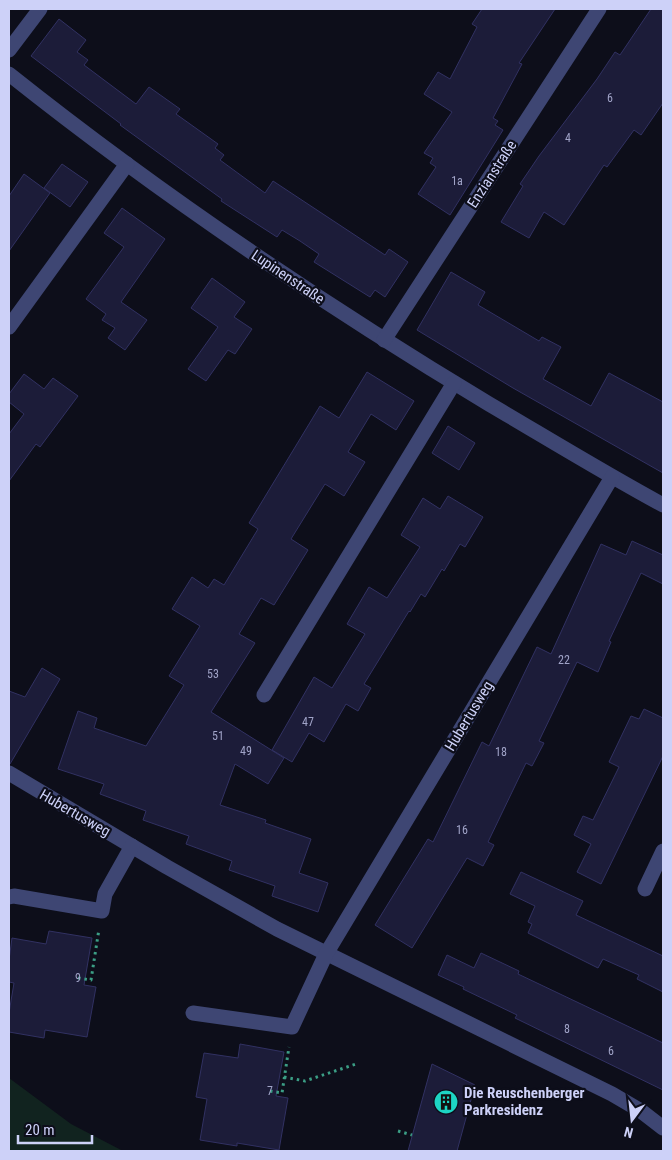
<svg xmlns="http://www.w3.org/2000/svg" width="672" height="1160" font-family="'Roboto Condensed',sans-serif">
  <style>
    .green { fill: #11231f }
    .building { fill: #1c1c39; stroke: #313162 }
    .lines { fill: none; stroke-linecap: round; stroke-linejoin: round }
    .path { stroke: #3b9e85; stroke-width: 3; stroke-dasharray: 2.5 4; stroke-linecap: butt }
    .minor { stroke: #3e4673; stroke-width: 15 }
    .labels { text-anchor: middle; stroke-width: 4.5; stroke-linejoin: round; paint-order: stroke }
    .number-label { font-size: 12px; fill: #a1a4c8 }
    .street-label { font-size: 15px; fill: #cdd1f8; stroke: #0d0e1a }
    .poi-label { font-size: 15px; font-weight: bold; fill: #cdd1f8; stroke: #0d0e1a; text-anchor: start }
  </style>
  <rect width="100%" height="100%" fill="#0d0e1a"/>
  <path class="green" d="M9,1078l62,46 52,27h-114z"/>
  <g class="building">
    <path d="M482,9h73l-36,54 3,1 -29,54 5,3 -3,4 8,5 -53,85 -32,-21 18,-27 -6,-4 3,-5 -9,-5 28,-41 -28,-18 14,-22 12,7 27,-52 -5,-3z"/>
    <path d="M651,9h12v94l-22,32 -7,-5 -27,37 -3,-2 -40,60 -20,-13 -15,26 -28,-16 22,-36 -3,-2 19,-28 58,-77 18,-27 5,3z"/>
    <path d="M59,19l27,21 -9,12 11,8 -4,5 52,39 13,-17 31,22 -4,5 42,30 -3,4 9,7 -4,5 45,33 8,-12 112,74 4,-6 19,13 -23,35 -10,-7 -5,7 -56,-35 5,-8 -19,-13 -18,-11 -5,7 -56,-36 1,-2 -102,-74 1,-1 -90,-68z"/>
    <path d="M62,164l26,18 -18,25 -26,-19z"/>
    <path d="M24,174l26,19 -41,58v-55z"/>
    <path d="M122,208l43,31 -44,63 26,18 -22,30 -17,-12 7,-10 -13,-8 4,-6 -20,-15 38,-52 -20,-14z"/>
    <path d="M451,272l34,20 -7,13 61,36 3,-4 19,10 -18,32 48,27 18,-33 54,29v71l-150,-85 -96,-58z"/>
    <path d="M212,278l33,24 -11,15 18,12 -17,25 -7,-4 -22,31 -18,-12 30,-42 -27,-19z"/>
    <path d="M367,372l47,29 -18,29 -25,-16 -23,38 17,10 -21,34 -19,-12 -34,55 17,11 -34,55 -13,-7 -22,36 16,9 -44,69 73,46 -16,26 -33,-20 -15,41 46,15 -1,3 46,16 -12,34 29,10 -10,29 -46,-16 3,-10 -46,-16 3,-9 -46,-17 3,-8 -46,-16 3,-9 -46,-17 4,-10 -46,-15 20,-58 19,7 -3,10 52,18 38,-61 -15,-9 31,-50 -28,-17 20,-32 16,11 6,-9 10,6 34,-56 -9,-6 71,-117 19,12z"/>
    <path d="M24,374l20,15 9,-11 25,18 -38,51 -4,-3 -27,37v-47l15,-20 -15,-12v-8z"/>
    <path d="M448,426l27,17 -16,27 -27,-17z"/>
    <path d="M448,496l35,21 -18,30 -5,-3 -16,27 -2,-2 -17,28 -4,-3 -11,18 -1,-1 -45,73 7,4 -13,23 -12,-7 -22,38 -15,-9 -17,29 -20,-12 42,-73 18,11 33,-54 -18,-10 22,-37 18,11 33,-51 -19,-12 22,-37 17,11z"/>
    <path d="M632,541l31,14v29l-22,-11 -32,68 2,1 -13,30 -21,-10 -38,79 5,2 -12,23 -6,-3 -38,79 6,3 -11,21 -16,-8 -55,90 -37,-23 53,-86 5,3 49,-100 7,4 48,-99 14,7 50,-110 25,11z"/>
    <path d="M42,668l18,11 -50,85h-1v-73l16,6z"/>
    <path d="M644,709l19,9v38l-62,128 -24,-12 14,-28 -17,-9 9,-19 10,4 26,-53 -10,-5 22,-46 8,3z"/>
    <path d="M521,872l62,29 -7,14 87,41v36l-26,-13 2,-4 -36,-16 -5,9 -70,-35 4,-9 -4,-2 7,-16 -25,-12z"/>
    <path d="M49,931l43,7 -8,47 12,2 -9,50 -42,-7 -1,8 -35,-6v-19l5,-30 -5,-1v-22l3,-22 34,6z"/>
    <path d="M481,953l38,18 -1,3 145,69v47l-148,-72 2,-3 -54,-26 1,-2 -26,-12 9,-20 27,13z"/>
    <path d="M240,1044l44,8 -8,44 12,2 -9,52 -42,-7v3l-37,-6 7,-41 -11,-2 8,-44 34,5z"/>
    <path d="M432,1064l43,21 -18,66h-49z"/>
  </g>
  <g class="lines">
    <g class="path">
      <path d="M78,978l13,2 8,-51"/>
      <path d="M284,1077l21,4 51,-17"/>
      <path d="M270,1091l12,2 7,-46"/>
      <path d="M398,1131l14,4"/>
    </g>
    <g class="minor">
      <path d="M9,50l31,-41"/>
      <path d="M9,74c152,121 314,230 480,330 58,34 115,69 174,101"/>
      <path d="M9,327l118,-163"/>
      <path d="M384,340l215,-331"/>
      <path d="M264,695l190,-312"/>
      <path d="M9,773l158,94 110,62 335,165 29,17 22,17"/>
      <path d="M645,889l18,-38"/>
      <path d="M9,897l5,-1 88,15 3,-17 27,-48"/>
      <path d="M193,1013l99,14 34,-73 286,-477"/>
    </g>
  </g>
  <defs>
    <symbol id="building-disc" viewBox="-11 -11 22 22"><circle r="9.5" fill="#1dd5c4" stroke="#0d0e1a"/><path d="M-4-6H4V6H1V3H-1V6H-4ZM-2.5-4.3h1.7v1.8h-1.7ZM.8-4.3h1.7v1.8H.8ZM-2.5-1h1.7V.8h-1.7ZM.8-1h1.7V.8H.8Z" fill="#111"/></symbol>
  </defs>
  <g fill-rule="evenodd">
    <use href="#building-disc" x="432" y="1088" width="28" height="28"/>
  </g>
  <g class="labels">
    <g class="number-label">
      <text x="610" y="102">6</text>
      <text x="568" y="142">4</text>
      <text x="457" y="185">1a</text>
      <text x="564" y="664">22</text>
      <text x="213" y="678">53</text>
      <text x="308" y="726">47</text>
      <text x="218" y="740">51</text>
      <text x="246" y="755">49</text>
      <text x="501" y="756">18</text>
      <text x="462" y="834">16</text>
      <text x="78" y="982">9</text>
      <text x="567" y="1033">8</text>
      <text x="611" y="1055">6</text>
      <text x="270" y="1095">7</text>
    </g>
    <g class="street-label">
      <text transform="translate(492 174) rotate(-57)" y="5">Enzianstraße</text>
      <text transform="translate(288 277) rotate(34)" y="5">Lupinenstraße</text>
      <text transform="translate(469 716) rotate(-59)" y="5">Hubertusweg</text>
      <text transform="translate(75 813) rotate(30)" y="5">Hubertusweg</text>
    </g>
    <g class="poi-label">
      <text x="464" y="1098">Die Reuschenberger<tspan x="464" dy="17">Parkresidenz</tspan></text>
    </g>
  </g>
  <rect width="672" height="1160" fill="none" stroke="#cdd1f8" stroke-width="20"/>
  <g transform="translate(632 1120) rotate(195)" stroke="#0d0e1a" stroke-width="4" paint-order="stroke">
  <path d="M0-4L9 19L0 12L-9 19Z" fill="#cdd1f8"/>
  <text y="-8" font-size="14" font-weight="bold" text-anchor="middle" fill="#cdd1f8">N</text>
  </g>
  <path d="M18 1135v8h74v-8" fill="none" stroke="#cdd1f8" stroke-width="2.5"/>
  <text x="25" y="1135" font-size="15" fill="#cdd1f8" stroke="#0d0e1a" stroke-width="4" paint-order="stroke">20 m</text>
</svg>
